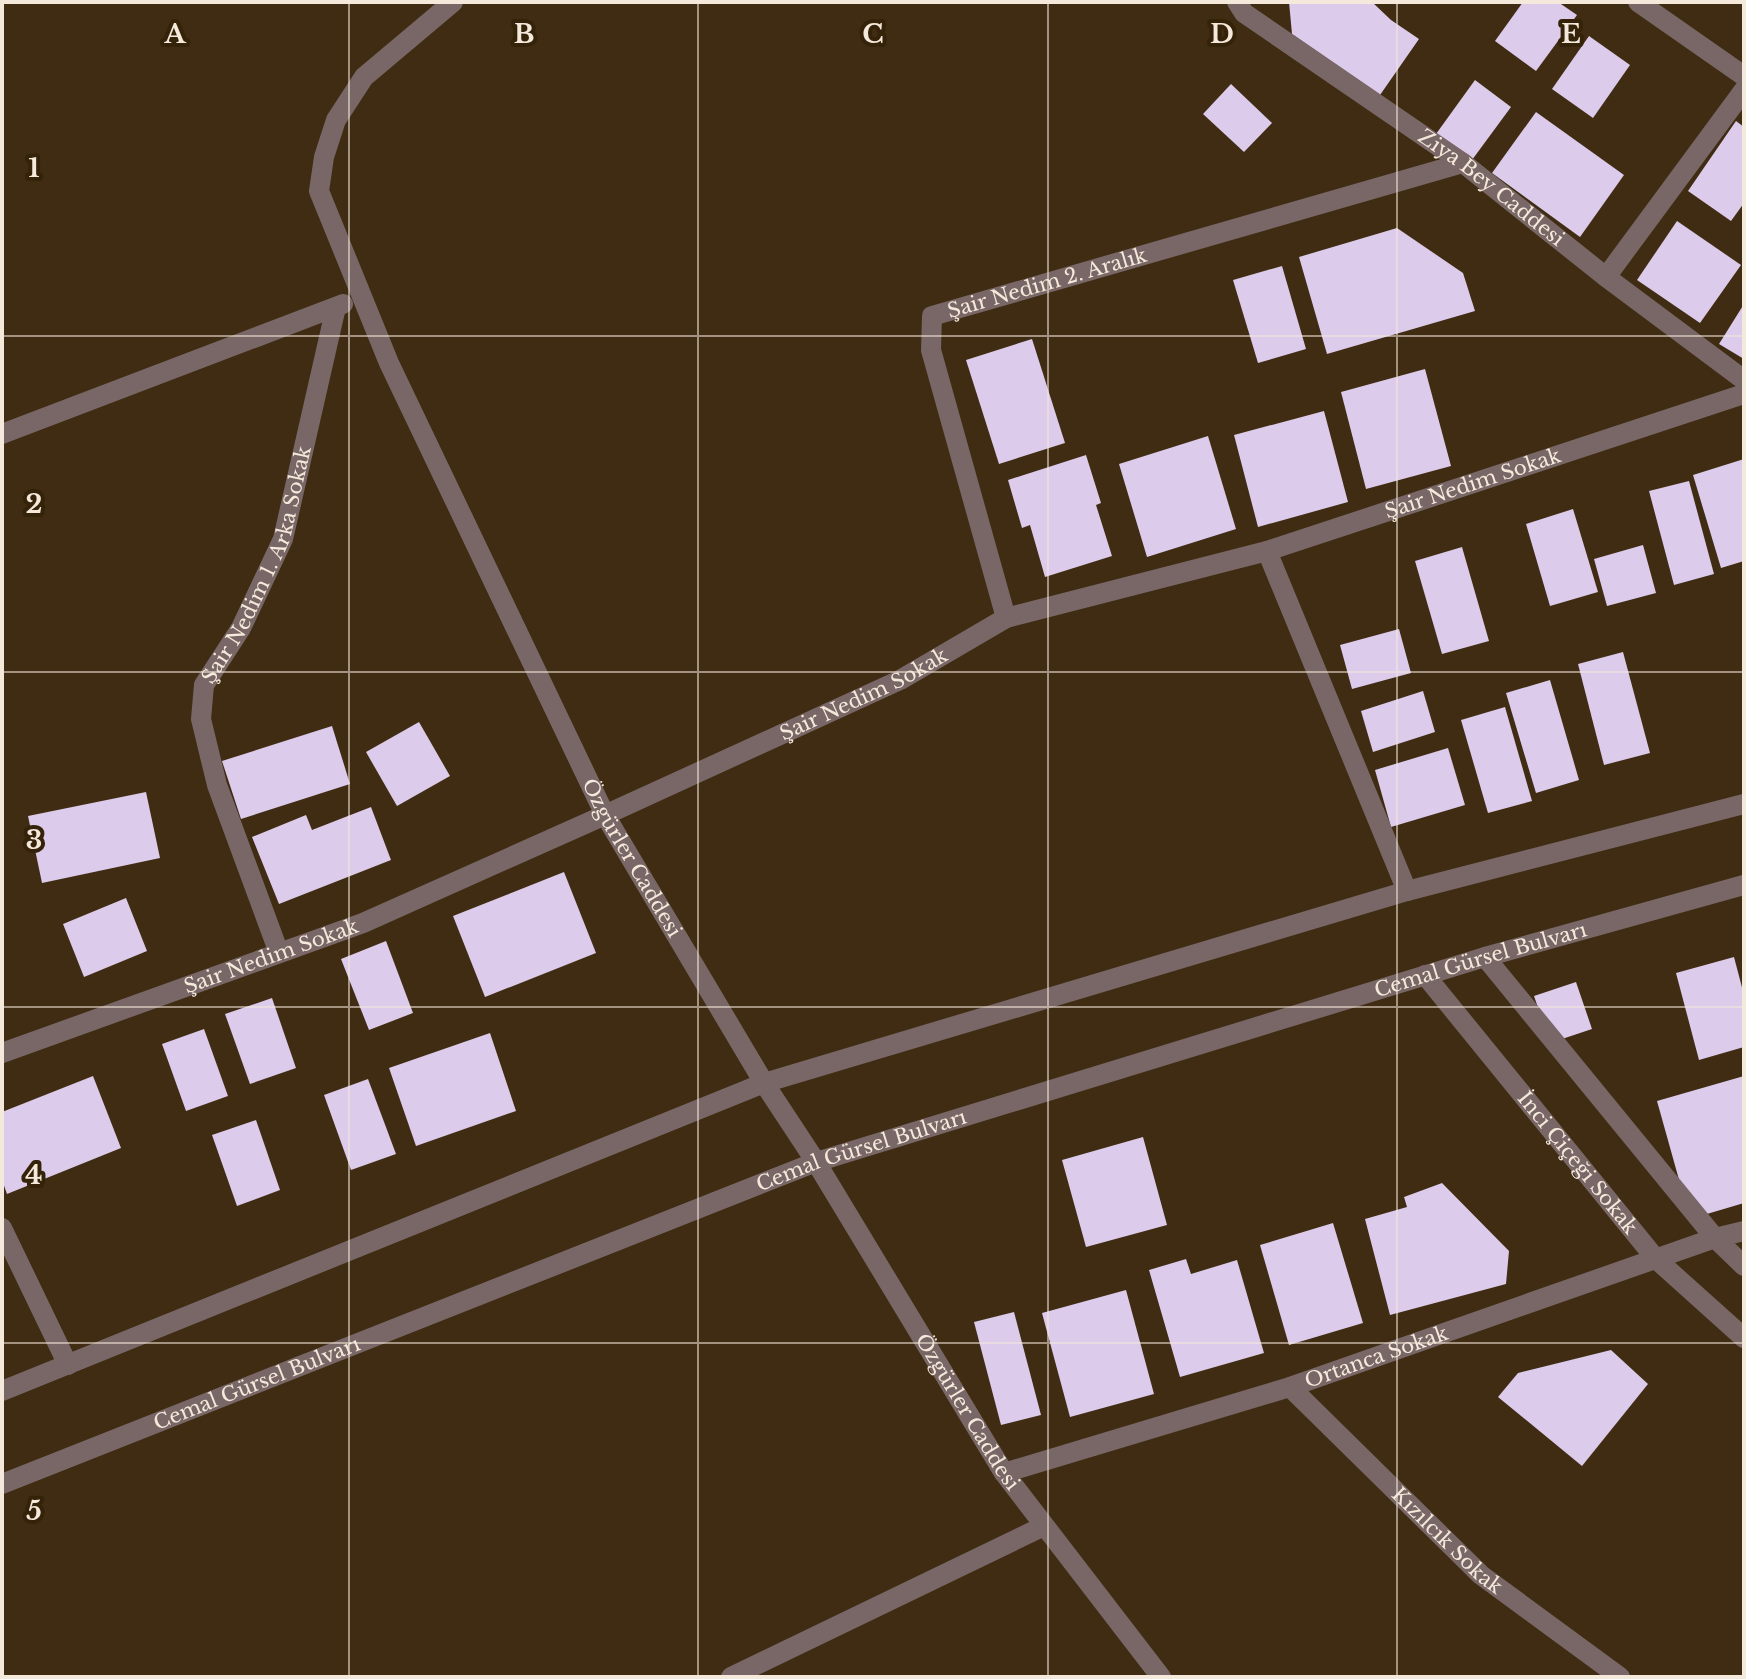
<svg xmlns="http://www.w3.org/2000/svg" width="1746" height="1679" font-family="'Libre Baskerville',serif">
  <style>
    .building { fill: #dccbea }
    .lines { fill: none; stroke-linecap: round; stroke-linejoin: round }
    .minor { stroke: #786766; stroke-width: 20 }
    .grid { fill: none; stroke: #f5e9db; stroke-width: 2; stroke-opacity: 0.55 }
    .labels { text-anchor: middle; stroke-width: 8; stroke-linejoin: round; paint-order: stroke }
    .street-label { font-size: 20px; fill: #f5e9db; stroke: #342209 }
    .grid-label { font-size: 26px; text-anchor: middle; font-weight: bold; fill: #f5e9db; stroke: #342209; stroke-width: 8; stroke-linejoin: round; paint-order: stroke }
  </style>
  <rect width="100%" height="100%" fill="#3f2c13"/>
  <g class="building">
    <path d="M1289,2h83l19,18 28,19 -39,56 -88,-61z"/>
    <path d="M1523,2h35l19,13 -41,56 -41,-30z"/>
    <path d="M1589,36l41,29 -37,53 -41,-29z"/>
    <path d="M1475,80l36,27 -39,53 -36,-26z"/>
    <path d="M1231,84l41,39 -28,29 -41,-38z"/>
    <path d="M1536,112l88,63 -44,62 -88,-64z"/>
    <path d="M1736,121l8,6v76l-13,18 -43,-30z"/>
    <path d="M1677,221l64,44 -41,58 -63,-43z"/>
    <path d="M1397,228l66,45 12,38 -148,43 -28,-97z"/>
    <path d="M1282,266l24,83 -48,14 -25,-83z"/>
    <path d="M1744,304v55l-25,-15z"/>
    <path d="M1032,339l33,104 -66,21 -33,-104z"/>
    <path d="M1425,369l26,97 -85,23 -25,-97z"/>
    <path d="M1324,411l24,91 -90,25 -24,-92z"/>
    <path d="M1208,436l28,93 -89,28 -28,-93z"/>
    <path d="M1086,455l15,48 -5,2 16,51 -67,21 -15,-52 -8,3 -14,-48z"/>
    <path d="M1744,459v102l-23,7 -28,-93z"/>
    <path d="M1689,481l25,93 -40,11 -25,-94z"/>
    <path d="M1573,509l25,83 -48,14 -24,-82z"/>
    <path d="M1643,545l13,48 -49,13 -13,-47z"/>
    <path d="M1462,547l27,94 -47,13 -27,-93z"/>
    <path d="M1399,629l12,44 -59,16 -12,-44z"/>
    <path d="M1623,652l27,101 -46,12 -26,-101z"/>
    <path d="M1550,680l29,100 -43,13 -30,-100z"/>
    <path d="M1423,691l12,41 -62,20 -12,-41z"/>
    <path d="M1505,707l27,94 -44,12 -27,-93z"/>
    <path d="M419,722l31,54 -53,30 -31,-54z"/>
    <path d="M332,726l18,58 -109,35 -19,-58z"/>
    <path d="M1448,748l17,57 -74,22 -16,-57z"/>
    <path d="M146,792l14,66 -118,25 -14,-67z"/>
    <path d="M371,807l20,53 -112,44 -27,-67 54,-22 6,15z"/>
    <path d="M564,872l32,81 -111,44 -32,-81z"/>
    <path d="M126,898l21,53 -63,26 -21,-53z"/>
    <path d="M386,941l27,72 -44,17 -28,-71z"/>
    <path d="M1734,957l10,38v52l-45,13 -23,-87z"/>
    <path d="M1576,982l16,47 -42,14 -16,-47z"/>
    <path d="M272,998l24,70 -46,16 -25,-70z"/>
    <path d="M204,1029l24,67 -42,15 -24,-67z"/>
    <path d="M490,1033l26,78 -100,35 -27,-78z"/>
    <path d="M93,1076l28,72 -114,46 -5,-14v-68z"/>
    <path d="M1744,1076v127l-54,16 -33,-118z"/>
    <path d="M368,1079l28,75 -45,16 -27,-75z"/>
    <path d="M256,1120l24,70 -43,16 -25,-71z"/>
    <path d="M1143,1137l24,88 -81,22 -24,-87z"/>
    <path d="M1442,1183l67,68 -3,33 -116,31 -25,-96 42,-12 -3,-10z"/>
    <path d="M1333,1223l30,100 -74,22 -29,-100z"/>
    <path d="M1186,1259l5,15 46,-14 27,93 -84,24 -31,-107z"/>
    <path d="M1126,1290l28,104 -84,23 -28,-104z"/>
    <path d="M1014,1312l27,103 -40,10 -27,-103z"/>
    <path d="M1611,1350l37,34 -66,82 -84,-69 20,-24z"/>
  </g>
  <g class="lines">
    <g class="minor">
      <path id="s1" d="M453,2l-89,75 -28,43 -12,37 -5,34 70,172 216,452 159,268 52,79 188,311 157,204"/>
      <path id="s2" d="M1237,2l7,11 219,150 143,114 138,103"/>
      <path d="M1638,2l106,74"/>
      <path d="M1606,277l138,-187"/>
      <path d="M2,434l341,-130"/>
      <path d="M1267,551l140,340"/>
      <path id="s3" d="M1006,618l-75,-268 1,-34 531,-153"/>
      <path id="s4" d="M279,953l-62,-168 -16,-66 3,-34 37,-57 42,-89 53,-232"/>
      <path d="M1485,957l230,281 29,28"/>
      <path id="s5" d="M1425,975l231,284 88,79"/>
      <path id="s6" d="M2,1053l361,-130 242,-108 295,-135 106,-62 261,-67 477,-157"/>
      <path d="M2,1228l66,137"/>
      <path id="s7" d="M1290,1387l191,188 139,102"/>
      <path d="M2,1391l762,-308 643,-192 337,-87"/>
      <path id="s8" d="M1004,1473l286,-86 425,-149 29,-7"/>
      <path id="s9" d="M2,1484l814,-322 669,-205 259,-72"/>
      <path d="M731,1677l313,-151"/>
    </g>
  </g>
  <path class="grid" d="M349,2v1675M698,2v1675M1048,2v1675M1397,2v1675M2,336h1742M2,672h1742M2,1007h1742M2,1343h1742"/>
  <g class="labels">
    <g class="street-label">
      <text dy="7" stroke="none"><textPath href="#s2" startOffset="316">Ziya Bey Caddesi</textPath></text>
      <text dy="7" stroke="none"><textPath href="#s3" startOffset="432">Şair Nedim 2. Aralık</textPath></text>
      <text dy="7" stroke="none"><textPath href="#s6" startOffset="1582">Şair Nedim Sokak</textPath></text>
      <text dy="7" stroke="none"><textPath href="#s4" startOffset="414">Şair Nedim 1. Arka Sokak</textPath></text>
      <text dy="7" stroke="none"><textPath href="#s6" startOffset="934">Şair Nedim Sokak</textPath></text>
      <text dy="7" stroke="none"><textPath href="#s1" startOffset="978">Özgürler Caddesi</textPath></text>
      <text dy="7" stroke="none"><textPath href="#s6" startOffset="286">Şair Nedim Sokak</textPath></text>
      <text dy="7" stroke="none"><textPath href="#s9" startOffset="1570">Cemal Gürsel Bulvarı</textPath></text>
      <text dy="7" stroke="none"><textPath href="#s9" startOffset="922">Cemal Gürsel Bulvarı</textPath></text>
      <text dy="7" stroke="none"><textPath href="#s5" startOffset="242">İnci Çiçeği Sokak</textPath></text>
      <text dy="7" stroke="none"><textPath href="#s8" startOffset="390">Ortanca Sokak</textPath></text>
      <text dy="7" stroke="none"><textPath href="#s9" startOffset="274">Cemal Gürsel Bulvarı</textPath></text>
      <text dy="7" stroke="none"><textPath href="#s1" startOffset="1626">Özgürler Caddesi</textPath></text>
      <text dy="7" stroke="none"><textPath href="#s7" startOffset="220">Kızılcık Sokak</textPath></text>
    </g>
  </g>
  <g class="grid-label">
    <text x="175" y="43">A</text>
    <text x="524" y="43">B</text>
    <text x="873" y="43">C</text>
    <text x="1222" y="43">D</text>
    <text x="1571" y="43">E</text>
    <text x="34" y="177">1</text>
    <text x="34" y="513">2</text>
    <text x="34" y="849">3</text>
    <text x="34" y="1184">4</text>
    <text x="34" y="1520">5</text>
  </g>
  <rect width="1746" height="1679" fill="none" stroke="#f5e9db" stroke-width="8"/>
</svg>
